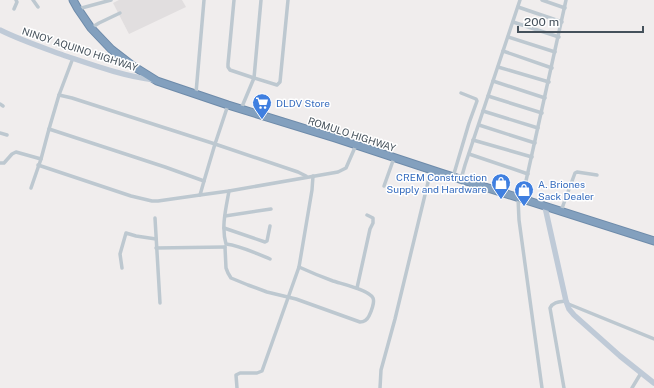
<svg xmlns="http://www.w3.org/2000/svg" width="654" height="388" font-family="'Public Sans',sans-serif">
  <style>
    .education { fill: #e1dedf }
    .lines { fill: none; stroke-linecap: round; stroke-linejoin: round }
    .highway-casing { stroke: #6e8baa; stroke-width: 9 }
    .street { stroke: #bdc8d0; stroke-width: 3.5 }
    .secondary { stroke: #bfcad7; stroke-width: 5.5 }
    .highway { stroke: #83a0be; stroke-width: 7 }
    .labels { text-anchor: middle; stroke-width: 3; stroke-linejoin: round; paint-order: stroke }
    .street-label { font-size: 10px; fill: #45515b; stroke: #fff }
    .shop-label { font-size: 10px; fill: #366cbe; stroke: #fff; text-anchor: start }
  </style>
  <rect width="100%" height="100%" fill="#f0eded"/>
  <path class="education" d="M119,0h63l4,7 -57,27 -16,-31z"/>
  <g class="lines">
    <defs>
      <path id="highway" d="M73,0l5,9 13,19 20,21 22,17 24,15 71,24 107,33 106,35 213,68"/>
    </defs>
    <use href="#highway" class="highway-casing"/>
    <g class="street">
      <path d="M33,0l5,7"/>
      <path d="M234,0l-6,64v3l2,3 24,8 23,7 3,-3 8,-82"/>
      <path d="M542,0l23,8"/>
      <path d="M518,7l44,15"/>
      <path d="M14,9l3,-7 -1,-2"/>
      <path d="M78,9l33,-9"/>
      <path d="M513,22l46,15"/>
      <path d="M91,28l8,-5 21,-10"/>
      <path d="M508,37l47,15"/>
      <path d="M503,51l49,17"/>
      <path d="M498,67l51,15"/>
      <path d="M493,81l52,17"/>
      <path d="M196,93l8,-93"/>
      <path d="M488,96l54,17"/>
      <path d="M0,104l3,2"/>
      <path d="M228,105l-13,39 83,28 8,4"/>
      <path d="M241,109l13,-31 7,-78"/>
      <path d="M483,111l55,17"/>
      <path d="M479,125l56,18"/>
      <path d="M49,129l10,-34 14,-37"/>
      <path d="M0,133l7,2"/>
      <path d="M473,140l59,17"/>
      <path d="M469,154l59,20"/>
      <path d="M0,163h4l8,-9 4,-2 25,7 8,-30 116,38 39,14 11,-37 -143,-46 -13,-3"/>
      <path d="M38,165l93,31 21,5h6l42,-6"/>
      <path d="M453,177l16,-54 8,-22 -1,-2 -15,-6"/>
      <path d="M461,179l4,-14 55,-165"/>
      <path d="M204,181l-4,14 29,-4 109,-19 8,-4 10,-23"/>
      <path d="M384,186l10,-28"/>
      <path d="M31,188l10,-29"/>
      <path d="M229,191c-3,17 -8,36 -3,53 15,2 30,9 44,15"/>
      <path d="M518,198l1,22 23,168"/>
      <path d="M522,199l44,-199"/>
      <path d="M561,211l14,-38 2,-1 20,3"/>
      <path d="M225,216l46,-7"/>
      <path d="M155,218l5,85"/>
      <path d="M224,228l41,14 2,-1 3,-15"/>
      <path d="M225,247l1,21 2,5 3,5 17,7 19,7 29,7 64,23c5,0 7,-2 9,-6 2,-4 6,-14 4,-18 -4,-8 -31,-14 -40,-17 -11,-4 -23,-9 -34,-14"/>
      <path d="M156,248l69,-1"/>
      <path d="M122,268l-2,-14 6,-21 10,3 20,3"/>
      <path d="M357,288l13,-59 3,-6v-5l-6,-3"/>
      <path d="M566,303l88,36"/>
      <path d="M237,388l-1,-13 4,-2h17l5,-2 37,-104 13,-77 1,-14"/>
      <path d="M380,388l1,-18 14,-51 36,-149"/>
      <path d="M564,388l-14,-80c3,-6 9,-6 16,-7"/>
      <path d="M632,388l9,-15"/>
    </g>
    <g class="secondary">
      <path d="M0,30c20,10 41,17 63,25 30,10 60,21 92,25"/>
      <path d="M545,207l21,94 3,8 5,6 46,41 34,27"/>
    </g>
    <use href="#highway" class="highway"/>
  </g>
  <defs>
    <symbol id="supermarket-pin" viewBox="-11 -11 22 30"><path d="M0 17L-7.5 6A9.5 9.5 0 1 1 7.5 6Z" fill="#3f7fe0" stroke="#fff"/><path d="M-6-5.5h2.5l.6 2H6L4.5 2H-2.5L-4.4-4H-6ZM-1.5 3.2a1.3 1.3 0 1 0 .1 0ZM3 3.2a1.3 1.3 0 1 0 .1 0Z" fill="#fff"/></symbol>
    <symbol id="shop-pin" viewBox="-11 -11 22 30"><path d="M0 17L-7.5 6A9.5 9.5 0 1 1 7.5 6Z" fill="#3f7fe0" stroke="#fff"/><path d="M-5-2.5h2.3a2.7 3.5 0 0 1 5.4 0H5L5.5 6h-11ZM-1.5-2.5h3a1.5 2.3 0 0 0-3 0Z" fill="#fff"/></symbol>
  </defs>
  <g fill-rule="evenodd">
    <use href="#supermarket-pin" x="251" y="92" width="22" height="30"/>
    <use href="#shop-pin" x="490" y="172" width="22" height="30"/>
    <use href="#shop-pin" x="513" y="179" width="22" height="30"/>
  </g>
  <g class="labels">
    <g class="street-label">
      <text transform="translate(80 49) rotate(18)" y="4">NINOY AQUINO HIGHWAY</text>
      <text transform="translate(352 134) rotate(18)" y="4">ROMULO HIGHWAY</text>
    </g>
    <g class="shop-label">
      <text x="276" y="107">DLDV Store</text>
      <text x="487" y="181" text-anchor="end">CREM Construction<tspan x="487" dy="12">Supply and Hardware</tspan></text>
      <text x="538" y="188">A. Briones<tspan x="538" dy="12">Sack Dealer</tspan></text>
    </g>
  </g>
  <path d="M518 26v6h125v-6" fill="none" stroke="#45515b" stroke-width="2"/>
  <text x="524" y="26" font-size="12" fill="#45515b" stroke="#ffffff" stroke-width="3" paint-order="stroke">200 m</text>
</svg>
